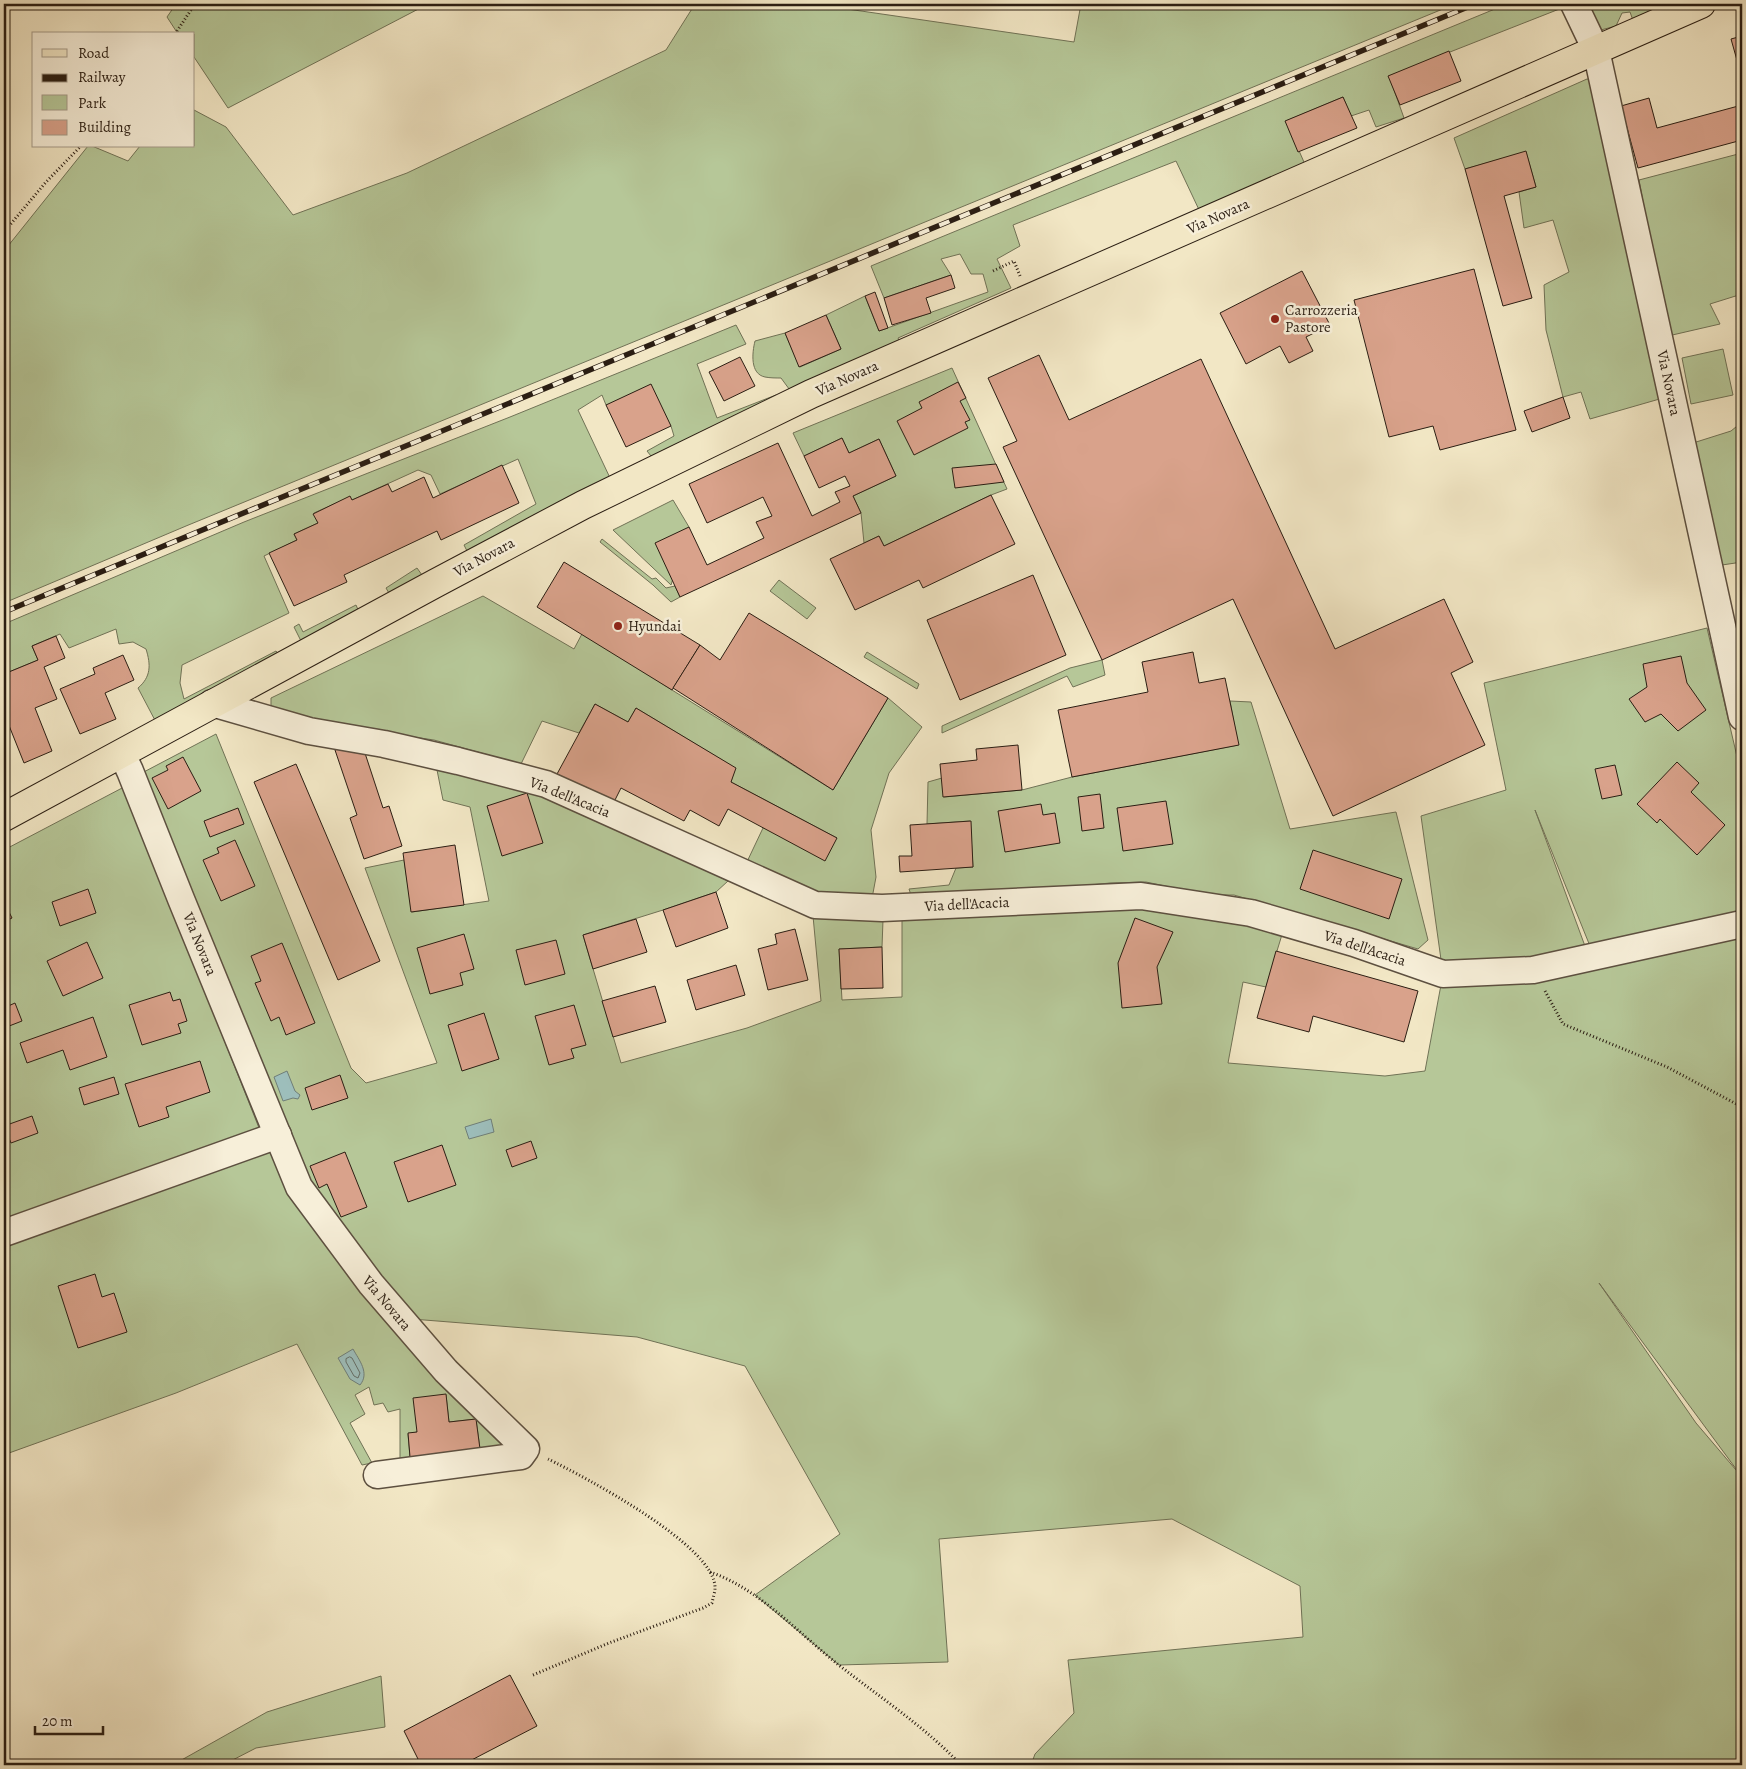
<svg xmlns="http://www.w3.org/2000/svg" width="1746" height="1769" font-family="Alegreya,serif">
  <style>
    .green { fill: #b6c798; stroke: #707256; fill-rule: evenodd }
    .water { fill: #9dbebb; stroke: #6f7e78 }
    .lines { fill: none; stroke-linecap: round; stroke-linejoin: round }
    .shore { stroke: #646e67; stroke-width: 1 }
    .building { fill: #d9a28b; stroke: #2b1e13 }
    .minor-casing { stroke: #5d5040; stroke-width: 29 }
    .major-casing { stroke: #2b1e13; stroke-width: 30 }
    .path { stroke: #2b1e13; stroke-width: 3; stroke-dasharray: 1 2.5; stroke-linecap: butt }
    .minor { stroke: #f7efd9; stroke-width: 26 }
    .major { stroke: #f2e7c5; stroke-width: 28 }
    .rail-casing { stroke: #2b1e13; stroke-width: 5.5 }
    .rail { stroke: #f7efd9; stroke-width: 4; stroke-dasharray: 11; stroke-linecap: butt }
    .poi-dot { fill: #8f2418; stroke: #f7efd9; stroke-width: 2 }
    .labels { text-anchor: middle; stroke-width: 5; stroke-linejoin: round; paint-order: stroke }
    .street-label { font-size: 15px; fill: #2b1e13; stroke: #f7efd9 }
    .poi-label { font-size: 15px; fill: #2b1e13; stroke: #f7efd9; text-anchor: start }
  </style>
  <rect width="100%" height="100%" fill="#f2e7c5"/>
  <filter id="stains"><feTurbulence type="fractalNoise" baseFrequency=".004" numOctaves="4"/><feColorMatrix values="0 0 0 0 .2 0 0 0 0 .09 0 0 0 0 .02 0 0 0 .5 -.17"/></filter>
  <radialGradient id="worn" r=".72"><stop offset=".6" stop-color="#630" stop-opacity="0"/><stop offset="1" stop-color="#630" stop-opacity=".3"/></radialGradient>
  <g class="green">
    <path d="M176,4h252l-200,104 -34,-51v-23h-16l-11,-17z"/>
    <path d="M695,4h118l261,38 7,-38h374l-1269,522 -182,77v-352l84,-105h4l36,15 12,-15h54v-36l32,17 67,88 114,-42 259,-123z"/>
    <path d="M1507,4h59l1,2 -178,70 15,42 -28,9 -7,-17 -18,6 -8,-19 -57,24 21,48 -106,45 -25,-53 -163,64 7,21 -23,13 14,29 -113,50 5,10 -108,49 -14,-19c-5,0 -11,0 -16,-1 -15,-3 -13,-24 -10,-36l30,-8 15,34 41,-18 -15,-34 39,-19 14,35 109,-39 -5,-18h-12l-11,-20 -19,5 10,16 -67,23 -13,-32z"/>
    <path d="M1584,4h103l-52,22 -5,-14 -8,1 -6,13 -19,5z"/>
    <path d="M1587,79l8,1 68,318 -73,21 -9,-27 -18,5 -17,-67 -2,-45 25,-13 -16,-52 -29,8 -5,-36 17,-5 -10,-35 -61,17 -11,-31z"/>
    <path d="M1742,153v141l-32,10 10,20 -52,12 -29,-156z"/>
    <path d="M736,325l10,19 -49,20 20,54 59,-23 4,7 -125,59 -8,-10 27,-15 -3,-10 -65,-21 -4,-10 -24,15 33,70 -143,73 -4,-8 72,-41 -18,-45 -78,35 -9,-19 -13,-5 -66,30 -2,-3 -36,16 4,10 -24,11 3,6 -33,16 25,57 -107,52 -2,18 4,16 92,-48 7,8 -125,67 -20,-38c13,-11 13,-23 8,-39l-13,-7 -14,2 -3,-15 -47,19 -9,-14 -28,12 6,14 -34,14v-50l240,-102 266,-105z"/>
    <path d="M1723,349l10,46 -42,9 -9,-46z"/>
    <path d="M952,368l55,121 -16,6 -107,51 -5,-10 -15,7 -3,-30 -8,-17 43,-20 -17,-37 -30,14 -7,-15 -38,18 -11,-23z"/>
    <path d="M1742,422v140l-20,3 -29,-122 38,-12z"/>
    <path d="M673,500l16,27 -18,58 -58,-55z"/>
    <path d="M602,539l50,40 4,-1 10,10 9,-2 5,11 -9,5 -18,-17 -53,-43z"/>
    <path d="M417,568l5,7 -32,20 -4,-7z"/>
    <path d="M779,580l37,28 -9,11 -37,-28z"/>
    <path d="M483,596l91,53 9,-17 89,58 161,100 55,-92 34,29 -33,46 -18,57 5,47 -3,16 -8,8 -49,-1 -71,-34 18,-38 74,10 -106,-56 4,-14 -99,-60 -8,14 -33,-18 -16,29 -37,-12 -21,43 -87,-24 -144,-21 -13,-4 -6,-10v-7z"/>
    <path d="M356,605l3,7 -58,29 -7,-14 5,-3 4,8z"/>
    <path d="M1707,628l35,150v146l-148,32 -59,-146 54,147 153,-26v834h-711l4,-11 39,-41 -6,-53 235,-23 -3,-51 -128,-67 -233,20 9,123 -109,3 -84,-70 85,-61 -95,-168 -108,-29 -225,-18 -106,-134 -166,-411 76,-40 135,334 15,15 71,-20 -72,-195 39,-8 8,52 77,-11 -19,-94 -27,-7 -7,-35 110,29 182,87 -12,11 -53,18 -80,25 38,128 126,-35 74,-27 -8,-85 70,4 -1,27 -43,2 3,51 60,-3v-82l236,-12 146,25 -18,59 -23,-5 -15,81 157,13 40,-5 18,-97 -22,-158 85,-26 -22,-107zM1599,1283l143,194 -46,-54z"/>
    <path d="M867,652l52,32 -2,5 -53,-32z"/>
    <path d="M1102,660l3,15 -32,12 -6,-11 -125,57v-7l128,-58z"/>
    <path d="M1230,701l21,1 39,127 106,-17 32,128 -10,9 -184,-54h-26l-62,-13 -36,1 -90,9 -108,6 -3,-9 40,-4 7,-17 17,-1 -3,-46 -43,3 1,-42 14,-4 2,19 78,-7 50,-13 166,-32z"/>
    <path d="M124,787l137,346 -257,93v-376z"/>
    <path d="M274,1145l230,300 -24,4 -4,-30 -27,3 -3,-27 -29,37 -9,2 2,23 -10,2v-50l-12,3 -5,-9 -9,2 -5,-18 -14,8 10,19 -15,9 22,40 -10,2 -65,-121 -121,49 -167,60 -5,3v-212z"/>
    <path d="M381,1676l4,51 -129,21 -33,17h-49l4,-3 89,-50z"/>
  </g>
  <g class="water">
    <path d="M287,1071l8,20 5,4 -2,4 -5,-1 -10,3 -9,-24z"/>
    <path d="M491,1119l3,13 -25,7 -4,-12z"/>
    <path d="M353,1349c6,11 17,24 7,36l-10,-6 -12,-21z"/>
  </g>
  <g class="lines">
    <path class="shore" d="M350,1357l2,1 8,15 -2,5 -4,-2 -8,-14v-3z"/>
  </g>
  <g class="building">
    <path d="M1742,36v42l-11,-39z"/>
    <path d="M1449,51l12,30 -61,24 -12,-29z"/>
    <path d="M1343,97l14,31 -59,24 -13,-31z"/>
    <path d="M1649,98l8,30 85,-23v35l-104,28 -17,-62z"/>
    <path d="M1526,151l10,36 -32,9 28,102 -29,8 -38,-137z"/>
    <path d="M1474,269l42,161 -76,20 -7,-24 -44,11 -35,-137z"/>
    <path d="M1302,271l28,54 -24,12 7,14 -24,12 -9,-17 -34,18 -26,-51z"/>
    <path d="M951,275l4,13 -29,10 5,15 -39,12 -8,-27z"/>
    <path d="M875,292l13,36 -9,3 -14,-35z"/>
    <path d="M826,315l15,34 -42,18 -14,-34z"/>
    <path d="M1039,355l30,65 132,-61 134,290 109,-50 29,63 -22,11 34,72 -152,71 -100,-217 -131,61 -99,-213 14,-6 -29,-63z"/>
    <path d="M740,357l15,29 -31,15 -15,-29z"/>
    <path d="M958,382l8,16 -6,3 10,19 -5,2 3,6 -54,27 -17,-34 25,-13 -3,-6z"/>
    <path d="M651,384l20,42 -45,21 -20,-42z"/>
    <path d="M1563,397l7,21 -38,14 -8,-21z"/>
    <path d="M842,438l7,15 30,-14 17,37 -43,20 8,17 -181,84 -25,-54 34,-16 18,38 57,-27 -8,-16 16,-6 -9,-19 -56,26 -18,-39 89,-41 34,73 28,-14 -5,-10 15,-6 -5,-10 -26,12 -15,-32z"/>
    <path d="M996,464l8,18 -49,6 -3,-20z"/>
    <path d="M502,465l17,38 -78,37 -4,-9 -93,44 3,7 -53,24 -25,-53 28,-13 -3,-6 24,-11 -5,-9 37,-18 2,4 36,-16 4,8 32,-15 9,21z"/>
    <path d="M991,495l24,49 -92,44 -4,-8 -64,30 -25,-51 49,-23 5,10z"/>
    <path d="M564,562l136,83 -28,45 -135,-83z"/>
    <path d="M1033,575l33,80 -106,45 -33,-80z"/>
    <path d="M749,613l139,85 -55,92 -160,-102 27,-43 20,15z"/>
    <path d="M56,636l9,22 -21,9 13,32 -22,9 17,43 -28,12 -20,-50v-39l34,-14 -6,-14z"/>
    <path d="M1193,652l6,31 26,-5 14,67 -167,32 -14,-67 90,-18 -6,-30z"/>
    <path d="M123,655l11,25 -29,13 11,26 -36,15 -20,-45 35,-15 -2,-6z"/>
    <path d="M1681,656l6,27 19,27 -28,21 -17,-17 -16,8 -16,-23 18,-12 -4,-23z"/>
    <path d="M595,704l33,18 8,-14 100,60 -5,14 106,56 -12,23 -97,-52 -9,17 -29,-16 -6,11 -63,-33 -8,16 -56,-30z"/>
    <path d="M361,741l22,67 6,-2 13,40 -38,13 -14,-41 7,-3 -22,-65z"/>
    <path d="M1018,745l4,45 -79,7 -3,-33 37,-4 -1,-11z"/>
    <path d="M183,757l18,34 -33,18 -16,-31 16,-8 -2,-4z"/>
    <path d="M1677,762l22,21 -8,9 34,33 -28,30 -37,-36 -3,4 -20,-19z"/>
    <path d="M296,764l84,197 -42,19 -84,-198z"/>
    <path d="M1615,765l7,30 -20,4 -7,-30z"/>
    <path d="M527,793l16,50 -41,13 -15,-50z"/>
    <path d="M1100,794l4,34 -22,3 -4,-34z"/>
    <path d="M1166,801l7,43 -50,7 -6,-43z"/>
    <path d="M1041,804l2,11 12,-2 5,30 -55,9 -7,-41z"/>
    <path d="M238,808l6,16 -34,13 -6,-16z"/>
    <path d="M971,821l2,46 -73,5 -1,-16h13l-2,-31z"/>
    <path d="M235,840l20,46 -34,15 -18,-41 16,-7 -2,-5z"/>
    <path d="M455,845l9,60 -53,7 -8,-59z"/>
    <path d="M1313,850l89,29 -13,40 -89,-30z"/>
    <path d="M88,889l8,24 -36,13 -8,-24z"/>
    <path d="M716,892l12,36 -52,19 -13,-37z"/>
    <path d="M4,902l8,16 -8,4z"/>
    <path d="M1135,918l38,14 -16,35 5,37 -40,4 -4,-45z"/>
    <path d="M636,919l11,33 -54,17 -10,-34z"/>
    <path d="M795,929l13,51 -40,10 -10,-41 19,-5 -2,-10z"/>
    <path d="M464,934l10,35 -14,4 3,12 -33,9 -13,-46z"/>
    <path d="M556,940l9,34 -40,11 -9,-35z"/>
    <path d="M87,942l16,36 -40,18 -16,-35z"/>
    <path d="M282,943l33,80 -29,12 -7,-18 -8,4 -16,-38 6,-2 -10,-25z"/>
    <path d="M882,947l1,41 -42,1 -2,-40z"/>
    <path d="M1276,951l142,40 -14,51 -91,-26 -4,16 -52,-14z"/>
    <path d="M736,965l9,30 -49,15 -9,-30z"/>
    <path d="M655,986l11,36 -53,15 -11,-36z"/>
    <path d="M170,992l3,9 7,-2 7,22 -9,3 3,9 -39,12 -13,-40z"/>
    <path d="M4,1001l2,6 9,-4 7,18 -18,7z"/>
    <path d="M574,1005l12,40 -15,4 3,9 -25,7 -14,-49z"/>
    <path d="M484,1013l15,46 -37,12 -14,-46z"/>
    <path d="M93,1017l14,40 -37,13 -7,-20 -36,13 -7,-20z"/>
    <path d="M200,1061l10,31 -44,15 3,10 -30,10 -14,-43z"/>
    <path d="M340,1075l8,23 -36,12 -7,-22z"/>
    <path d="M114,1077l5,17 -35,11 -5,-17z"/>
    <path d="M32,1116l6,17 -27,10 -7,-17z"/>
    <path d="M531,1141l6,17 -25,9 -6,-17z"/>
    <path d="M442,1145l14,40 -48,17 -14,-40z"/>
    <path d="M345,1152l22,55 -26,10 -14,-33 -8,4 -9,-22z"/>
    <path d="M95,1274l7,23 12,-4 13,39 -49,16 -20,-62z"/>
    <path d="M446,1394l3,28 27,-3 4,30 -70,8 -2,-24 9,-1 -4,-34z"/>
    <path d="M510,1675l27,51 -75,39h-41l-17,-34z"/>
  </g>
  <g class="lines">
    <defs>
      <g id="minor">
        <path d="M1574,4l22,46 146,667"/>
        <path d="M212,703l97,28 75,13 74,17 88,23 269,121 67,3 259,-12 110,17 103,30 89,31 90,-4 209,-46"/>
        <path d="M122,754l8,17 51,128 118,288 72,97 75,87 80,78 -5,7 -144,19"/>
        <path d="M4,1233l274,-98"/>
      </g>
      <path id="major" d="M4,817l432,-234 147,-78 228,-111 890,-390"/>
    </defs>
    <use href="#minor" class="minor-casing"/>
    <use href="#major" class="major-casing"/>
    <g class="path">
      <path d="M175,34l20,-30"/>
      <path d="M4,232l42,-50 35,-36"/>
      <path d="M993,271l21,-10 6,15"/>
      <path d="M1545,991l18,33 104,43 75,40"/>
      <path d="M710,1572c50,17 89,62 130,94 41,32 85,61 121,99"/>
      <path d="M533,1675l76,-32 94,-35 9,-5c1,-5 3,-11 3,-15 1,-42 -132,-112 -167,-129"/>
    </g>
    <use href="#minor" class="minor"/>
    <use href="#major" class="major"/>
    <defs>
      <path id="rail" d="M4,612l1471,-608"/>
    </defs>
    <use href="#rail" class="rail-casing"/>
    <use href="#rail" class="rail"/>
  </g>
  <g class="poi-dot">
    <circle cx="1275" cy="319" r="5"/>
    <circle cx="618" cy="626" r="5"/>
  </g>
  <g class="labels">
    <g class="street-label">
      <text transform="translate(1218 216) rotate(-24)" y="5">Via Novara</text>
      <text transform="translate(847 378) rotate(-24)" y="5">Via Novara</text>
      <text transform="translate(1669 383) rotate(78)" y="5">Via Novara</text>
      <text transform="translate(484 557) rotate(-28)" y="5">Via Novara</text>
      <text transform="translate(570 797) rotate(22)" y="5">Via dell'Acacia</text>
      <text transform="translate(967 904) rotate(-3)" y="5">Via dell'Acacia</text>
      <text transform="translate(200 944) rotate(68)" y="5">Via Novara</text>
      <text transform="translate(1365 948) rotate(18)" y="5">Via dell'Acacia</text>
      <text transform="translate(387 1303) rotate(50)" y="5">Via Novara</text>
    </g>
    <g class="poi-label">
      <text x="1285" y="315">Carrozzeria<tspan x="1285" dy="17">Pastore</tspan></text>
      <text x="628" y="631">Hyundai</text>
    </g>
  </g>
  <rect width="1746" height="1769" fill="none" stroke="#f2e7c5" stroke-width="20"/>
  <rect x="5" y="5" width="1736" height="1759" fill="none" stroke="#2b1e13" stroke-width="2.5"/>
  <rect x="10" y="10" width="1726" height="1749" fill="none" stroke="#2b1e13"/>
  <rect x="32" y="32" width="162" height="115" fill="#f7efd9" stroke="#a59b8a"/>
  <rect x="42" y="49" width="25" height="8" fill="#f2e7c5" stroke="#a59b8a"/>
  <text x="78" y="58" font-size="15" fill="#2b1e13">Road</text>
  <rect x="42" y="74" width="25" height="8" fill="#2b1e13" stroke="#a59b8a"/>
  <text x="78" y="82" font-size="15" fill="#2b1e13">Railway</text>
  <rect x="42" y="95" width="25" height="15" fill="#b6c798" stroke="#a59b8a"/>
  <text x="78" y="108" font-size="15" fill="#2b1e13">Park</text>
  <rect x="42" y="120" width="25" height="15" fill="#d9a28b" stroke="#a59b8a"/>
  <text x="78" y="132" font-size="15" fill="#2b1e13">Building</text>
  <path d="M35 1726v8h68v-8" fill="none" stroke="#2b1e13" stroke-width="2.5"/>
  <text x="42" y="1726" font-size="15" fill="#2b1e13" stroke="#f7efd9" stroke-width="4" paint-order="stroke">20 m</text>
  <rect width="100%" height="100%" filter="url(#stains)"/>
  <rect width="100%" height="100%" fill="url(#worn)"/>
</svg>
